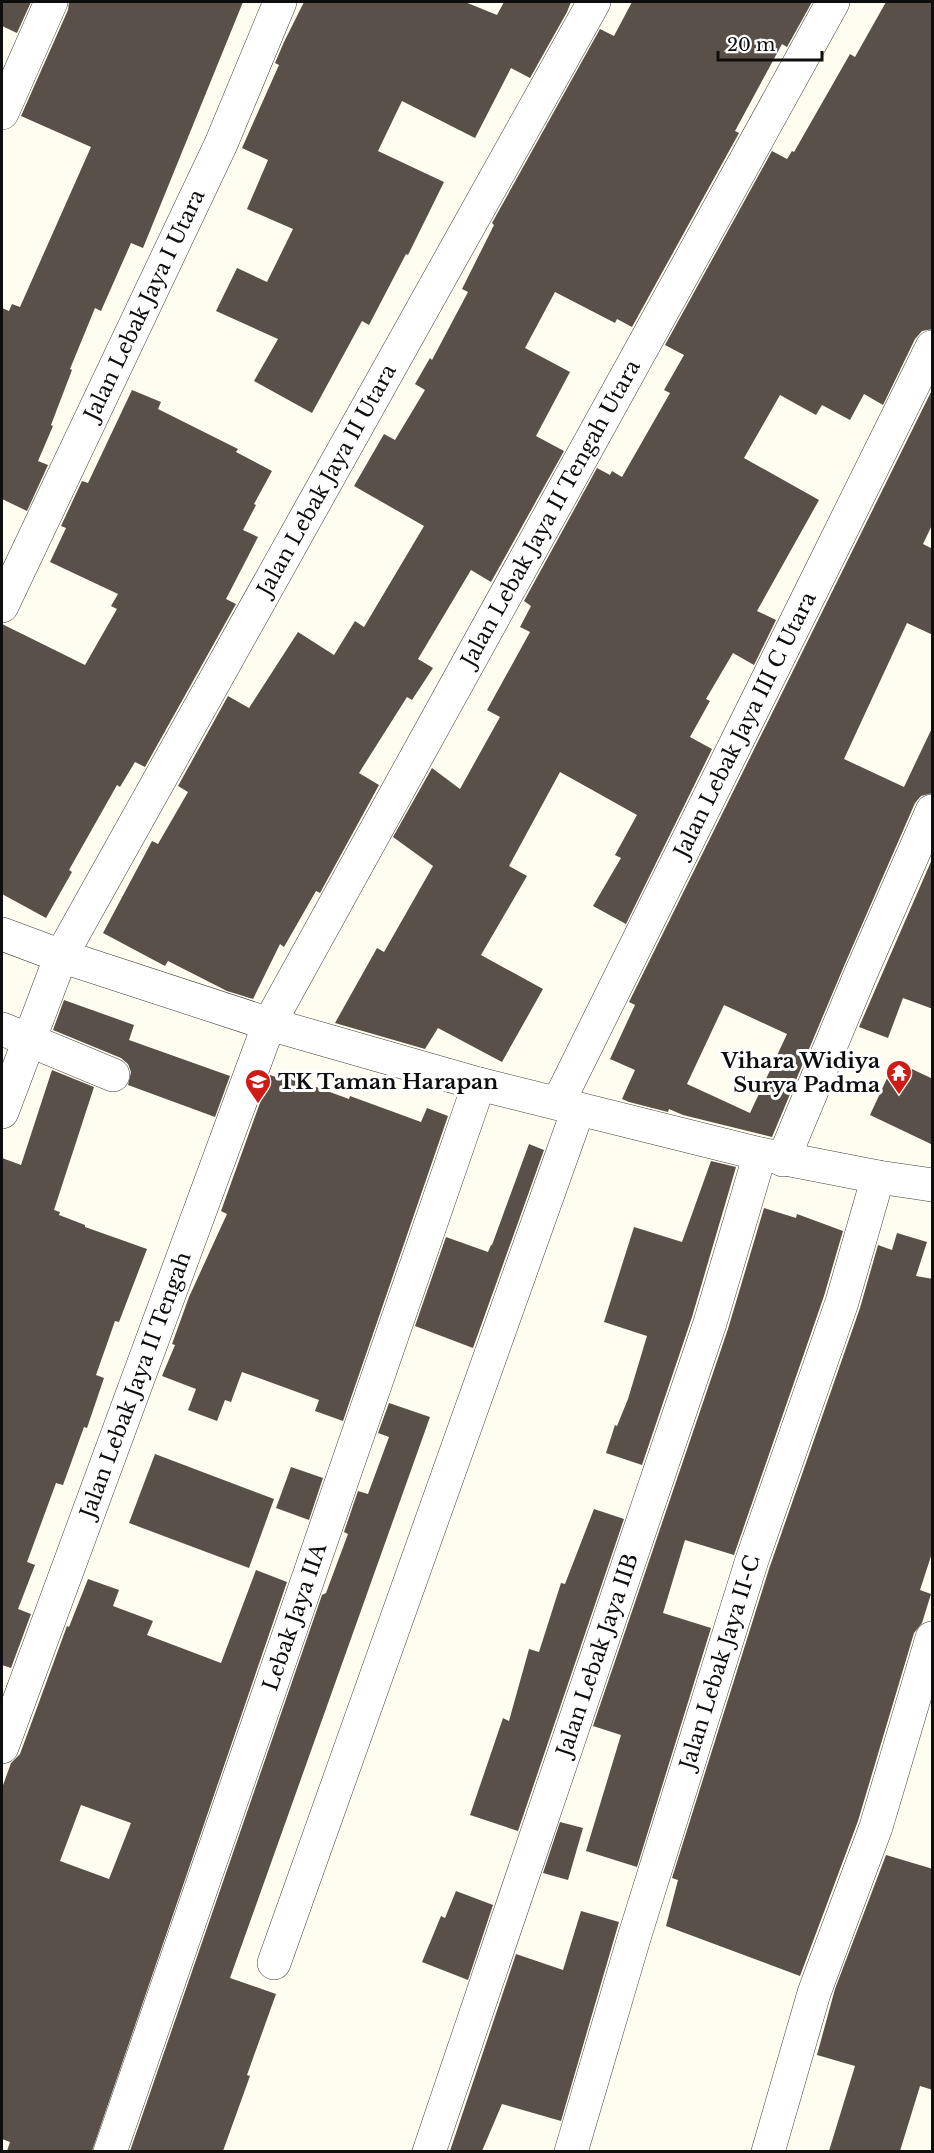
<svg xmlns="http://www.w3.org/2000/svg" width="934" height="2153" font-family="'Libre Baskerville',serif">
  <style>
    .building { fill: #585049; fill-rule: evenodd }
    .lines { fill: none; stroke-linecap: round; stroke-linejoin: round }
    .minor-casing { stroke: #414141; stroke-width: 34 }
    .minor { stroke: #fff; stroke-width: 33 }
    .labels { text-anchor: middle; stroke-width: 6; stroke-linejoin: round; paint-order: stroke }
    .street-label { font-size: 21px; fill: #0e0e0e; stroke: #fff }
    .poi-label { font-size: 21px; font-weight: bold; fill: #0e0e0e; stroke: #fff; text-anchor: end }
  </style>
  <rect width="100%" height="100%" fill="#fffdef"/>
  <g class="building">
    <path d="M2,2h29l-14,31 -15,-7z"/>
    <path d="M69,2h174l-100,246 -12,-5 -30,68 -6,-3 -25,61 2,1 -21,55 2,1 -15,35 10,4 -21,46 -25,-12v-191l7,3 3,-7 8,3 71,-160 -70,-31 47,-106z"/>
    <path d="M304,2h161l32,13 7,-13h67l-4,10 -37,66 -19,-10 -36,70 -73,-37 -24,50 66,31 -36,73 -2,-1 -37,71 -7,-4 -50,92 -58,-32 24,-42 -62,-28 21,-43 30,14 26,-53 -46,-20 21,-49 -26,-12 37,-83 -4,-2 9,-21z"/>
    <path d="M632,2h180l-25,45 -5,-3 -47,87 4,2 -107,194 -15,-8 -2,4 -60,-31 -30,56 45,24 -34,64 28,15 -73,131 -20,-12 -53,89 15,9 -21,32 -5,-3 -48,76 20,12 -59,108 -4,-2 -32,56 -4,-3 -27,55 -26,-8 -59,-30 -3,5 -62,-33 49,-92 6,3 30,-52 -10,-6 50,-90 21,12 49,-76 36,23 21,-34 9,6 60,-101 -70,-40 30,-52 11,6 30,-50 -10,-6 15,-26 2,2 36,-68 -6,-3 32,-64 -2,-2 108,-194 14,7z"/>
    <path d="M886,2h47v327l-11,2 -7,8 -32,66 -19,-11 -14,26 -28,-15 -6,10 -36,-20 -36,63 75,42 -62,111 19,9 -22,45 -21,-12 -27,46 4,2 -20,36 22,12 -86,175 -33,-18 28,-48 -6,-3 22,-40 -77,-43 -51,94 18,10 -46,79 62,34 -41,73 -64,-34 -13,21 -90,-26 42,-75 7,4 49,-86 -40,-29 39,-69 28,21 40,-72 -13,-7 43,-78 -10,-5 11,-21 -7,-5 73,-133 13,7 2,-4 10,6 48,-84 -6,-3 20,-35 -19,-10 107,-194 15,8 5,-8 2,1 56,-98 5,3z"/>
    <path d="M933,388v135l-10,21 10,5v86l-26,-12 -63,136 60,28 29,-61v67l-12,3 -6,7 -71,163 -72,171 -89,-22 -14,-6 -1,3 -39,-10 -7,-3 13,-29 -25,-11 25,-54 -6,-3zM724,1005l63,29 -37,79 -63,-29z"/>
    <path d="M132,390l29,12 -3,7 80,40 -2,3 36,19 -18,33 2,1 -13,25 15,7 -32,62 10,5 -91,163 -10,-5 -15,25 -3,-2 -48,85 3,2 -26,46 -44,-24v-270l83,41 32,-56 -6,-3 7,-12 -68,-32 16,-34 -5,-2 21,-45 6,2z"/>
    <path d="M933,857v152l-30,-11 -15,40 -29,-11z"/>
    <path d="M64,1000l70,25 -5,15 101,36 -15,41 -87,-32 3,-13 -3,-8 -7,-6 -68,-28z"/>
    <path d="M895,1061l38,18v66l-63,-30z"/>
    <path d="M52,1070l42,17 -40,123 6,2 -1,3 26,10v2l62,22 -28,73 -4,-1 -19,54 8,3 -17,50 -3,-1 -21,58 -7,-2 -29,79 8,3 -17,44 13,5 -20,54 -9,-3v-507l19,7z"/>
    <path d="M270,1075l14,5 2,-4 63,23 1,-3 71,26 6,-14 21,8 -105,305 -28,-10 4,-11 -77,-28 -11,30 -6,-2 -8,21 -29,-11 8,-21 -34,-13 13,-31 -3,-1 17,-47 38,-83 -6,-3z"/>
    <path d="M529,1144l15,6 -71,198 -58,-22 31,-89 42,15 3,-7h1z"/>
    <path d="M711,1161l25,6 -44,150 -50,148 -36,-12 9,-28 2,1 11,-27 19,-63 -43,-14 30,-95 48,15z"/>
    <path d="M764,1208l32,10 1,-4 46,17 -19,65 -90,259 -49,-15 -22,73 48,15 -74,239 -51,-16 35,-116 -28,-9 135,-397z"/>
    <path d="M897,1233l30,9 -11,34 17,3v271l-13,40 11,4 -9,29 -8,10 -56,188 -58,155 -134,-50 12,-46 -6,-2 97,-309 91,-261 18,-63 14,5z"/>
    <path d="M389,1403l41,14 -200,561 46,16 -29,81 3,1 -27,75h-93l192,-556 4,-2 22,-59 -4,-2 14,-41 10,3 21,-57 -11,-4z"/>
    <path d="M155,1454l119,45 -25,69 -120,-45z"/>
    <path d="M291,1467l32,11 -14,42 -33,-12z"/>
    <path d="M594,1509l30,10 -106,312 -48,-16 33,-97 6,3 20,-72 10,3 22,-69 4,1z"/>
    <path d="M256,1570l31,12 -195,569h-85l3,-9 -8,-3v-351l9,-25 9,-9 47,-128 2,1 19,-48 31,11 -6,16 40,15 -6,14 74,28zM81,1805l50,18 -22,56 -49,-18z"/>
    <path d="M560,1822l23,6 -15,52 -25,-7z"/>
    <path d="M886,1855l47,14v221l-13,-4 -20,65h-71l26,-85 -38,-11 18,-66z"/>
    <path d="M456,1891l37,14 -25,75 -46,-18 19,-46 4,2z"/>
    <path d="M581,1911l38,11 -58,199 -59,-17 -20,47h-32l66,-197 47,16z"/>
  </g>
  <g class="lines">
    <defs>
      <g id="minor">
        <path d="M2,113l49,-111"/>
        <path id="s1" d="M2,606l219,-462 59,-142"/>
        <path d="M2,934l59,22 208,68 210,60 281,70 118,23 54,8"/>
        <path d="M2,1029l111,46"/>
        <path id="s2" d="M558,1103l374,-756"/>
        <path id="s3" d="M2,1112l59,-156 533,-954"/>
        <path d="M783,1160l78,-187 71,-162"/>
        <path id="s4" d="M2,1747l267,-723 564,-1022"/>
        <path d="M274,1963l304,-853"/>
        <path id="s5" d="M110,2152l369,-1068"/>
        <path id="s6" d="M429,2152l281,-829 50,-169"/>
        <path id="s7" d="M571,2152l63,-214 117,-375 91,-261 36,-125"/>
        <path d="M768,2152l46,-159 62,-166 56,-189"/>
      </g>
    </defs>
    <use href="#minor" class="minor-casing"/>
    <use href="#minor" class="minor"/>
  </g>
  <defs>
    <symbol id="temple-pin" viewBox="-11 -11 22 30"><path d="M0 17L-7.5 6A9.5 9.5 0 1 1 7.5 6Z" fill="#ce1b16" stroke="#fff"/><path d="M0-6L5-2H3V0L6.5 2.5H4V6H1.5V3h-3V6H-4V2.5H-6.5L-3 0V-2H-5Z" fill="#fff"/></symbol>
    <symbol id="school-pin" viewBox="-11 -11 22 30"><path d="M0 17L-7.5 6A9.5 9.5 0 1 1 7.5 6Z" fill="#ce1b16" stroke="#fff"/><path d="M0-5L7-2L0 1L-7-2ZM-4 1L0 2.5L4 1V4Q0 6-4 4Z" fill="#fff"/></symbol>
  </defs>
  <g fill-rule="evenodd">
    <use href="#temple-pin" x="884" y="1058" width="30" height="40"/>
    <use href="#school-pin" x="243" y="1067" width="30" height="40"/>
  </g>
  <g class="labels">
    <g class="street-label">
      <text dy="7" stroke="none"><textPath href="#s1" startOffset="333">Jalan Lebak Jaya I Utara</textPath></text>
      <text dy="7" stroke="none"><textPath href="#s3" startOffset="712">Jalan Lebak Jaya II Utara</textPath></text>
      <text dy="7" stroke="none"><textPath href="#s4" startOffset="1354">Jalan Lebak Jaya II Tengah Utara</textPath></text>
      <text dy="7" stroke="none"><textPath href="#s2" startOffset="422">Jalan Lebak Jaya III C Utara</textPath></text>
      <text dy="7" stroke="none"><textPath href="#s4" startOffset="386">Jalan Lebak Jaya II Tengah</textPath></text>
      <text dy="7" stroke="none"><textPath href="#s5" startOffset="566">Lebak Jaya IIA</textPath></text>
      <text dy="7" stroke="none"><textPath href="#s6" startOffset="525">Jalan Lebak Jaya IIB</textPath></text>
      <text dy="7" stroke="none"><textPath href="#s7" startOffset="512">Jalan Lebak Jaya II-C</textPath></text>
    </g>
    <g class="poi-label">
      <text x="880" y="1068">Vihara Widiya<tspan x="880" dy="24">Surya Padma</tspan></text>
      <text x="278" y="1089" text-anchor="start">TK Taman Harapan</text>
    </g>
  </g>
  <rect width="934" height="2153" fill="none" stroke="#0e0e0e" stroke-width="6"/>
  <path d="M718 51v9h104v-9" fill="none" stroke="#0e0e0e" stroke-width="3"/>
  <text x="727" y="51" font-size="18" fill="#0e0e0e" stroke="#ffffff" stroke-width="4.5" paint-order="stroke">20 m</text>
</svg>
